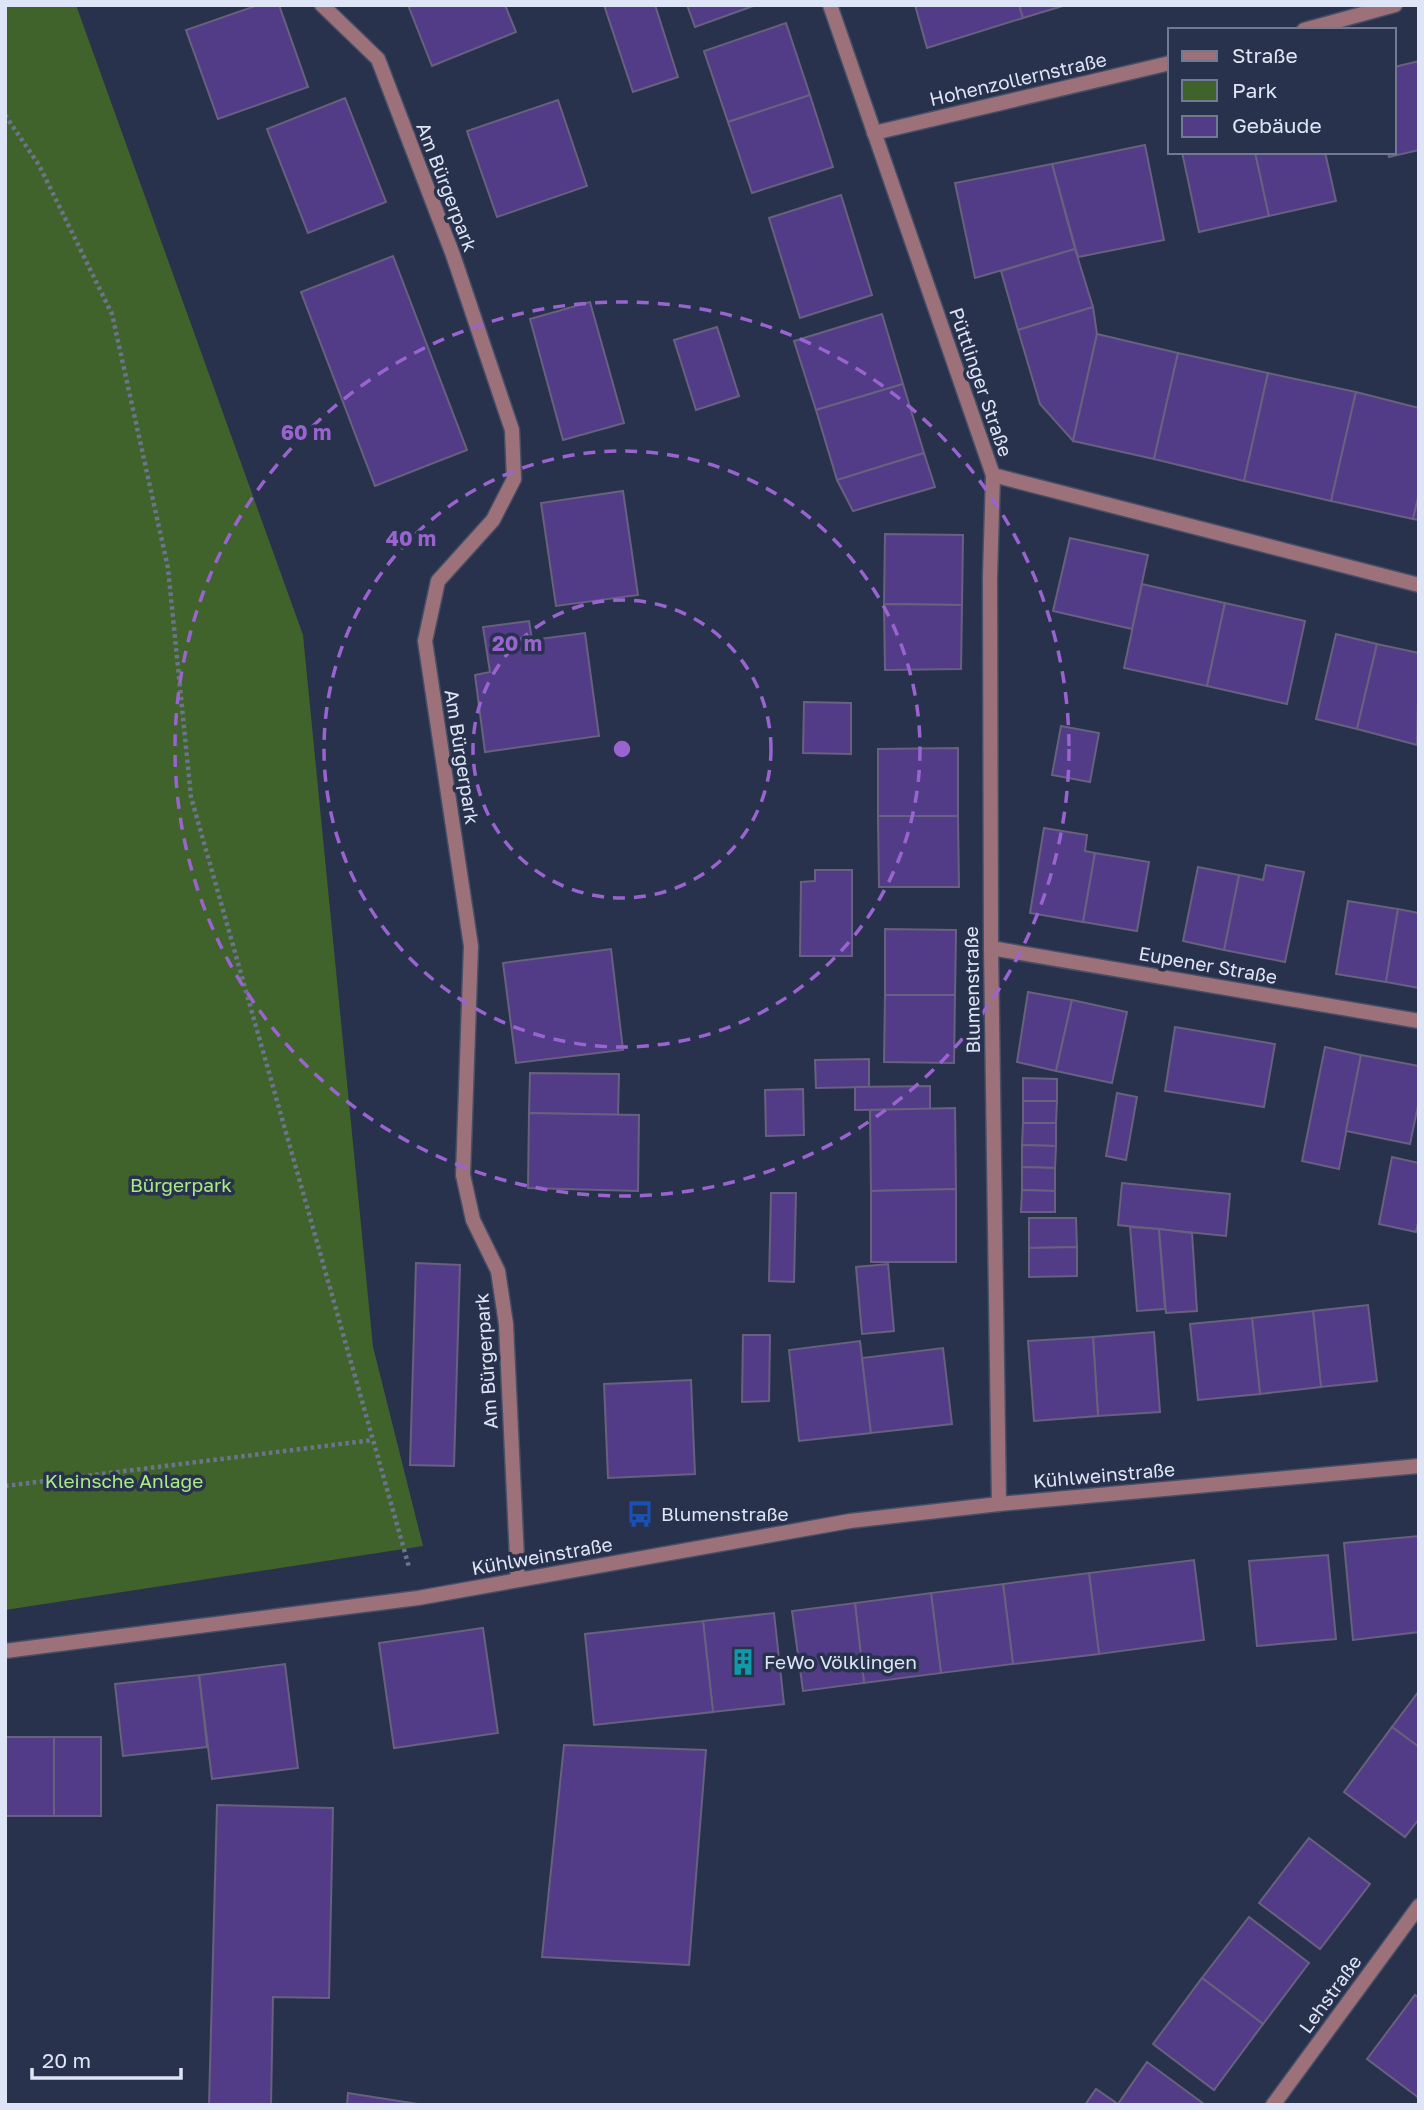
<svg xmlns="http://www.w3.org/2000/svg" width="1424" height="2110" font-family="'Golos Text',sans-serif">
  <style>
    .green { fill: #40632b }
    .building { fill: #533c87; stroke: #67607f; stroke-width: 2 }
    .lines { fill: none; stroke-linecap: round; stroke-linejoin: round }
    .street-casing { stroke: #464f67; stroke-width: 17 }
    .path { stroke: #6c748b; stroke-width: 4.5; stroke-dasharray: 3.5 3.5; stroke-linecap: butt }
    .street { stroke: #9c7179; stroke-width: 14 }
    .ring { fill: none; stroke: #9964d0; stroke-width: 3.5; stroke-dasharray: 12 9 }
    .labels { text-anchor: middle; stroke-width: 7; stroke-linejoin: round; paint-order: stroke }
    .street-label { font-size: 19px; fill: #dee5f6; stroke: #29324c }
    .park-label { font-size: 19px; fill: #a9ec83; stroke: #29324c }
    .poi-label { font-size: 19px; fill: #dee5f6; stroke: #29324c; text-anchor: start }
    .centre { fill: #9964d0; stroke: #29324c; stroke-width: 3.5 }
    .ring-label { font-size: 21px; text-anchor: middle; font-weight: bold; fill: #9964d0; stroke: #29324c; stroke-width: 7; stroke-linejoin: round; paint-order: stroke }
  </style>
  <rect width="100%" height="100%" fill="#29324c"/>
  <path class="green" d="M5,5h71l227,630 70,712 50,199 -418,64z"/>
  <g class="building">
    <path d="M258,5h21l29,82 -90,32 -32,-89z"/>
    <path d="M408,5h97l11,27 -84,34z"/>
    <path d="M604,5h51l23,72 -45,15z"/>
    <path d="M687,5h69l-61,22z"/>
    <path d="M915,5h104l4,13 -96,30z"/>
    <path d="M1019,5h47l-43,13z"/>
    <path d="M786,23l24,72 -82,27 -24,-71z"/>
    <path d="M1419,61v89l-30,7 -1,-5h6v-85z"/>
    <path d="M810,95l23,72 -81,26 -24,-71z"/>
    <path d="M345,98l41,104 -78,31 -41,-104z"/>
    <path d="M558,100l29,86 -90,31 -30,-86z"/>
    <path d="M1145,145l19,95 -86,17 -26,-93z"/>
    <path d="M1182,152h73l14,64 -70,16z"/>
    <path d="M1255,152h70l11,49 -67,15z"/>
    <path d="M1052,164l23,85 -100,29 -20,-95z"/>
    <path d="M841,195l31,100 -72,23 -31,-100z"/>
    <path d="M1075,249l18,58 -75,23 -17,-59z"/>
    <path d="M393,256l74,194 -92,36 -74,-194z"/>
    <path d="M590,302l34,121 -61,17 -33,-121z"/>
    <path d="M1093,307l4,27 -24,107 -33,-37 -22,-74z"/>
    <path d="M882,314l21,70 -87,26 -22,-69z"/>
    <path d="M717,327l22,69 -43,14 -22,-70z"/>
    <path d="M1097,334l81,19 -24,106 -81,-18z"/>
    <path d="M1178,353l90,20 -24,108 -90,-22z"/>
    <path d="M1268,373l88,19 -25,109 -87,-20z"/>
    <path d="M903,384l21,69 -87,27 -21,-70z"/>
    <path d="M1356,392l63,16v86l-6,25 -82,-18z"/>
    <path d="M924,453l11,34 -82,24 -16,-31z"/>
    <path d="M623,491l15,104 -82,11 -15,-103z"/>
    <path d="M1419,494v26l-6,-1z"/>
    <path d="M885,534l78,1 -1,70 -78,-1z"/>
    <path d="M1070,538l78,17 -16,74 -79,-18z"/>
    <path d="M1142,584l83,19 -18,83 -83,-18z"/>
    <path d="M1225,603l80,18 -18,83 -80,-18z"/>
    <path d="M884,604l78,1 -1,64 -76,1z"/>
    <path d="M529,621l3,19 53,-7 14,103 -114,16 -10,-77 15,-3 -7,-45z"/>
    <path d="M1336,634l41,10 -20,85 -41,-10z"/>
    <path d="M1377,644l42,9 -2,92 -60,-16z"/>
    <path d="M804,702l47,1v51l-48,-1z"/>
    <path d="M1061,726l38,7 -9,49 -38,-7z"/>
    <path d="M958,748v68h-80v-67z"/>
    <path d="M878,816h80l1,71h-80z"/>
    <path d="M1044,828l43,7 -2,16 10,2 -12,69 -53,-9z"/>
    <path d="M1095,853l54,9 -12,69 -54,-9z"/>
    <path d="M1266,865l38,7 -19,90 -61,-12 15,-75 24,5z"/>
    <path d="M1198,867l41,8 -15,75 -41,-9z"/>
    <path d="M815,870h37v86h-52l1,-74 14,-1z"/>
    <path d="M1348,901l50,8 -12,73 -50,-8z"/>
    <path d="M1398,909l21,4v75l-33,-6z"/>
    <path d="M885,929l71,1 -1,65h-70z"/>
    <path d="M611,949l12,101 -107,13 -13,-100z"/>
    <path d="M1028,992l44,8 -16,71 -39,-9z"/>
    <path d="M885,995h70l-1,68 -70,-1z"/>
    <path d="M1072,1000l55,12 -15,71 -56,-12z"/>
    <path d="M1175,1027l100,17 -11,63 -99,-16z"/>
    <path d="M1325,1047l36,8 -22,114 -37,-8z"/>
    <path d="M1361,1055l58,11v35l-9,43 -64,-13z"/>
    <path d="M869,1059v28l-53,1 -1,-28z"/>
    <path d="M530,1073l89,1 -1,41 -89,-2z"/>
    <path d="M1023,1078l34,1v22h-34z"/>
    <path d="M930,1086v23l-75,1v-23z"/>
    <path d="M803,1089l1,46 -38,1 -1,-46z"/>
    <path d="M1117,1093l20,4 -11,63 -20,-4z"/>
    <path d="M1023,1101h34l-1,22h-33z"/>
    <path d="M955,1108l1,81 -85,2 -1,-81z"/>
    <path d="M529,1113l110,2 -1,76 -110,-3z"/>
    <path d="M1023,1123h33v23l-34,-1z"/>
    <path d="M1022,1145l34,1 -1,22 -33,-1z"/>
    <path d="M1392,1157l27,6v55l-3,14 -37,-8z"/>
    <path d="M1022,1167l33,1v23l-33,-1z"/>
    <path d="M1122,1183l108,11 -4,42 -108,-11z"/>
    <path d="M956,1189v73h-85v-71z"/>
    <path d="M1022,1190l33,1v21h-34z"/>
    <path d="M771,1193h25l-2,89 -25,-1z"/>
    <path d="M1029,1218h47l1,29 -48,1z"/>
    <path d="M1130,1227l29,2 6,80 -28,2z"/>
    <path d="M1159,1229l33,4 5,78 -31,2z"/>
    <path d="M1077,1247v29l-48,1v-29z"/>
    <path d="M416,1263l44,2 -6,201 -44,-1z"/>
    <path d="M888,1264l6,67 -32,3 -6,-67z"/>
    <path d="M1368,1305l9,76 -56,6 -8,-76z"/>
    <path d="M1313,1311l8,76 -61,7 -8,-76z"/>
    <path d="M1252,1318l8,76 -62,6 -8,-76z"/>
    <path d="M1154,1332l6,80 -62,4 -5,-79z"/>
    <path d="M743,1335h27l-1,66 -27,1z"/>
    <path d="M1093,1337l5,79 -64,5 -6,-80z"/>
    <path d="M860,1341l11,92 -72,8 -10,-91z"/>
    <path d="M943,1348l9,76 -81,9 -9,-75z"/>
    <path d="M691,1380l4,94 -87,4 -4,-94z"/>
    <path d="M1419,1536v96l-66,8 -9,-97z"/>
    <path d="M1328,1555l8,84 -79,7 -8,-85z"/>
    <path d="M1194,1560l10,80 -105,14 -10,-81z"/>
    <path d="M1089,1573l10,81 -86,10 -10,-80z"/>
    <path d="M1003,1584l10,80 -72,9 -10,-80z"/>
    <path d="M931,1593l10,80 -77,10 -9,-80z"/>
    <path d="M855,1603l9,80 -61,8 -11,-80z"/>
    <path d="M774,1613l10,91 -71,8 -10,-91z"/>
    <path d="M703,1621l10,91 -119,13 -9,-91z"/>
    <path d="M483,1628l15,105 -104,15 -15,-105z"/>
    <path d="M285,1664l13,104 -86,11 -13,-104z"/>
    <path d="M199,1675l8,72 -84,9 -8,-72z"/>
    <path d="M1419,1691v56l-27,-20z"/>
    <path d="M1392,1727l27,20v72l-14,18 -61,-45z"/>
    <rect x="5" y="1737" width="49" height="79"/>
    <rect x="54" y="1737" width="47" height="79"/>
    <path d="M564,1745l142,5 -17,215 -147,-8z"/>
    <path d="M217,1805l116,3 -4,190 -56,-1 -2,108h-62z"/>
    <path d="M1309,1838l61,46 -50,65 -61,-46z"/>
    <path d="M1249,1917l60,46 -46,61 -61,-46z"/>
    <path d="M1202,1978l61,46 -49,66 -61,-46z"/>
    <path d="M1415,1995l4,3v100l-52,-39z"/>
    <path d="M1147,2062l57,42 -119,1 11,-16 22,15z"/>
    <path d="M348,2093l76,12h-77z"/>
  </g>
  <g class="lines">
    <defs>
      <g id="street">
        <path d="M322,5l56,54 75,196 59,175 2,49 -21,41 -55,61 -13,60 46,305 -8,229 10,45 25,51 8,53 12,256"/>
        <path d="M830,5l163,470 -3,102 1,371 8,556"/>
        <path d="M1304,30l91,-25"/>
        <path d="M874,133l296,-70"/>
        <path d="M993,475l426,110"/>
        <path d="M991,948l428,73"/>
        <path d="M5,1651l413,-53 432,-77 149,-17 420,-38"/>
        <path d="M1273,2105l146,-199"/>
      </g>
    </defs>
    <use href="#street" class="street-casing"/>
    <g class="path">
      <path d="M5,115l34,50 73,149 56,254 23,229 218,770"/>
      <path d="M5,1486l368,-46"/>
    </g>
    <use href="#street" class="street"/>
  </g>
  <g class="ring">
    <circle cx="622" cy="749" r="149"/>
    <circle cx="622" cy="749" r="298"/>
    <circle cx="622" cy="749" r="447"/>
  </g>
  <defs>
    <symbol id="bus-bare" viewBox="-9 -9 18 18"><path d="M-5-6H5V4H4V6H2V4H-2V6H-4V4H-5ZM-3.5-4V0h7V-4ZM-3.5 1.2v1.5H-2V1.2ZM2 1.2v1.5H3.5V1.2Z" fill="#1a4fb4" stroke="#29324c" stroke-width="2.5" paint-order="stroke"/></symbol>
    <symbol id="building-bare" viewBox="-9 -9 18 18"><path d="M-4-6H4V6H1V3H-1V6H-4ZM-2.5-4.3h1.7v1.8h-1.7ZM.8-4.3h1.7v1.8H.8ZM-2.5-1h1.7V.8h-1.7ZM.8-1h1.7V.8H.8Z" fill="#0f9aa8" stroke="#29324c" stroke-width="2.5" paint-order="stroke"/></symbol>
  </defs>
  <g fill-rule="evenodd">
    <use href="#bus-bare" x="621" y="1495" width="38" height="38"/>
    <use href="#building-bare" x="724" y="1643" width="38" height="38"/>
  </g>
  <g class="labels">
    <g class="street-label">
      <text transform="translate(1018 79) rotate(-13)" y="7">Hohenzollernstraße</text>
      <text transform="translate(447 187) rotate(69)" y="7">Am Bürgerpark</text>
      <text transform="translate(981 382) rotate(71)" y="7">Püttlinger Straße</text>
      <text transform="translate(462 757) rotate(81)" y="7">Am Bürgerpark</text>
      <text transform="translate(1208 965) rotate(10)" y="7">Eupener Straße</text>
      <text transform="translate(972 990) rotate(-91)" y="7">Blumenstraße</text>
      <text transform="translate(486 1361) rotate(-94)" y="7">Am Bürgerpark</text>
      <text transform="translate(1104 1475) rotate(-5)" y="7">Kühlweinstraße</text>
      <text transform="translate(542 1556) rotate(-10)" y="7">Kühlweinstraße</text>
      <text transform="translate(1330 1994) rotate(-54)" y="7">Lehstraße</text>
    </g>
    <g class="park-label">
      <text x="181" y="1192">Bürgerpark</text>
      <text x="124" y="1488">Kleinsche Anlage</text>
    </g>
    <g class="poi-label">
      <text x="661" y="1521">Blumenstraße</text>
      <text x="764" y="1669">FeWo Völklingen</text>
    </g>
  </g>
  <circle cx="622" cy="749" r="10" class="centre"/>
  <g class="ring-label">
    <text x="306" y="440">60 m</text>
    <text x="411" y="546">40 m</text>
    <text x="517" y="651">20 m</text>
  </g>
  <rect width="1424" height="2110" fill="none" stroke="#dee5f6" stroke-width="14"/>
  <rect x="1168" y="28" width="228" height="126" fill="#29324c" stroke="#717a90" stroke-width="2"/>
  <rect x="1182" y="51" width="35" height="10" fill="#9c7179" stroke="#717a90" stroke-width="2"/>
  <text x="1232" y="63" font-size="21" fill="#dee5f6">Straße</text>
  <rect x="1182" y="80" width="35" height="21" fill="#40632b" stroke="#717a90" stroke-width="2"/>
  <text x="1232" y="98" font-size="21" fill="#dee5f6">Park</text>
  <rect x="1182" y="116" width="35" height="21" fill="#533c87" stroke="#717a90" stroke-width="2"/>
  <text x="1232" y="133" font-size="21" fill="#dee5f6">Gebäude</text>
  <path d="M32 2068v10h149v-10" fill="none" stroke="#dee5f6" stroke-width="3.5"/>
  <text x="42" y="2068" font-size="21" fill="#dee5f6" stroke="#29324c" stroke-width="5" paint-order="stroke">20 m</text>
</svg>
